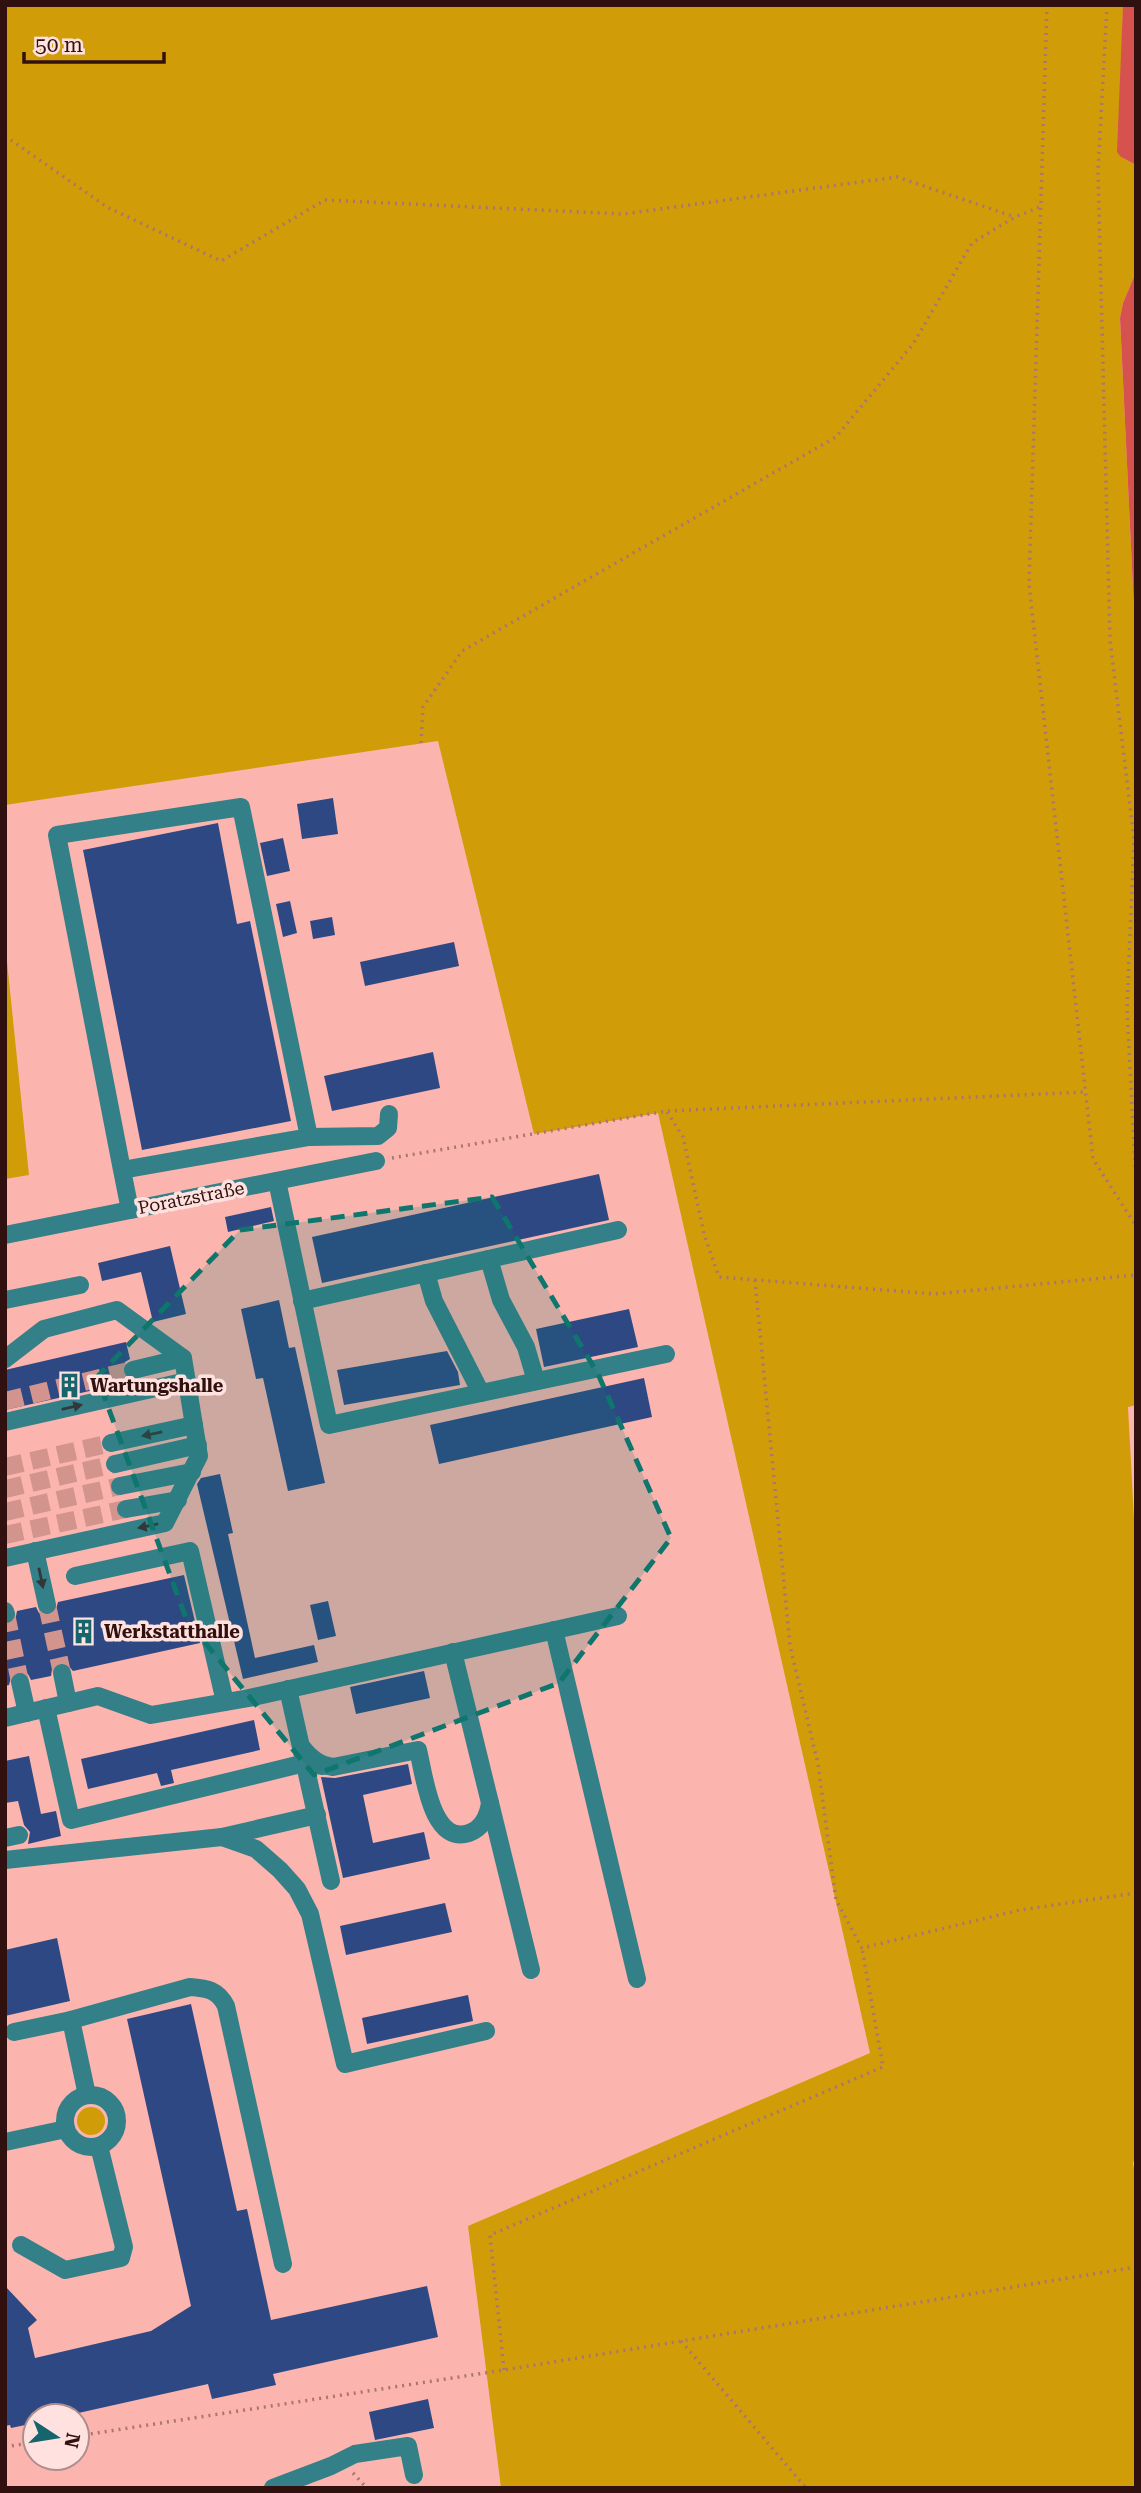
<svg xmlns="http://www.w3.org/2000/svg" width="1141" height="2493" font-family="'Roboto Serif',serif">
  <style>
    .green { fill: #d09d09 }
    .water { fill: #d5524f }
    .building { fill: #2e4883 }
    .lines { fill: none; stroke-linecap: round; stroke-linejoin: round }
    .minor-tunnel { stroke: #d3948e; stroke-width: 18; stroke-dasharray: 18 9; stroke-linecap: butt }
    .path { stroke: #ac7570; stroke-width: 3.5; stroke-dasharray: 2 5; stroke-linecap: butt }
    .minor { stroke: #348088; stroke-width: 18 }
    .oneway { fill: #323839 }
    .marked { fill: #0f766e; fill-opacity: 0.2; stroke: #0f766e; stroke-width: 5; stroke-dasharray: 14 9; stroke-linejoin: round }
    .labels { text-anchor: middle; stroke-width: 7; stroke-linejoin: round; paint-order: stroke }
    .street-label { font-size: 18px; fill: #31110f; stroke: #ffe2df }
    .poi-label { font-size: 18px; font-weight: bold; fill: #31110f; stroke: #ffe2df; text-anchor: start }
  </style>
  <rect width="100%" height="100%" fill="#fcb5ae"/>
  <g class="green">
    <path d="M5,5h1118l-2,152 15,8v107l-13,31 -3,15 16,333v754l-8,2 8,149v600l-3,7 3,16v309h-635l-33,-262 402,-173 -212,-940 -124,21 -96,-393 -433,64z"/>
    <path d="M5,942l24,233 -24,4z"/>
    <circle cx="91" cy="2121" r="14"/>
  </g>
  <g class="water">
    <path d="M1123,5h13v160l-15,-8 -4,-5z"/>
    <path d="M1136,272v379l-16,-333 3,-15z"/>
  </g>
  <g class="building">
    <path d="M333,798l5,36 -36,5 -5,-35z"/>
    <path d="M218,823l19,101 13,-3 41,200 -149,29 -59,-300z"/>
    <path d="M283,838l7,33 -23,5 -7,-33z"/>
    <path d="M290,901l7,32 -14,4 -7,-33z"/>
    <path d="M332,917l3,18 -22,4 -3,-18z"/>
    <path d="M454,942l5,24 -94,20 -5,-24z"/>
    <path d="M433,1052l7,36 -108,23 -8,-35z"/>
    <path d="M599,1174l10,46 -287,63 -10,-46z"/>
    <path d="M271,1207l3,14 -46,11 -3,-15z"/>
    <path d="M170,1246l16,68 -33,8 -12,-50 -39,9 -4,-18z"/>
    <path d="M279,1300l10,48 6,-1 30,136 -37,8 -25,-113 -7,1 -15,-70z"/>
    <path d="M629,1309l9,38 -94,20 -8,-38z"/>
    <path d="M126,1342l4,17 -5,3 -3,10 3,6 9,3 -129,29v-40z"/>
    <path d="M447,1351l11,21 2,13 -116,20 -7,-35z"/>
    <path d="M644,1378l8,39 -213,47 -9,-39z"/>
    <path d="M220,1474l13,59 -5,1 27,124 59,-13 4,17 -75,17 -46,-195 4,-6z"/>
    <path d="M184,1575l16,68 -127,28 -7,-8 -7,-1 -7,7 -1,7 -20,4 -3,-6 -10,-3 -6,3 -3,11 -4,1v-61l10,-4 2,-10 19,-4 3,6 10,3 6,-3 3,-11z"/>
    <path d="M328,1601l8,35 -18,4 -8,-35z"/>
    <path d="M424,1671l6,27 -74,16 -6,-27z"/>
    <path d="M254,1720l6,30 -89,20 3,13 -13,3 -4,-13 -69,16 -7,-30z"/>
    <path d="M29,1756l12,58 15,-3 5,25 -33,8 2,-12 -6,-7 -6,-24 -13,2v-42z"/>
    <path d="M408,1764l4,20 -49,11 10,48 51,-11 6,27 -87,19 -22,-101 14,1z"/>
    <path d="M445,1903l7,29 -106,23 -6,-29z"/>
    <path d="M57,1938l13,63 -65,15v-66z"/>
    <path d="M468,1995l5,26 -106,23 -5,-26z"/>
    <path d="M191,2004l46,207 10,-2 24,111 156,-34 11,51 -165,37 3,11 -64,14 -4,-15 -143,32h-30v7l-24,5 -1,-3 -5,1v-140l32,34 -9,8 7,30 116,-27 40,-25 -64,-287z"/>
    <path d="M428,2399l6,29 -59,12 -6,-28z"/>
  </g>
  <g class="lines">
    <g class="minor-tunnel">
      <path d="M5,1401l128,-31"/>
      <path d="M5,1467l106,-24"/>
      <path d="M5,1489l110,-25"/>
      <path d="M5,1512l115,-26"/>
      <path d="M5,1535l121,-26"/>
      <path d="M47,1605l15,68"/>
      <path d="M6,1614l14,68"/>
    </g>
    <g class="path">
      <path d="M1047,5l-18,579 64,575 43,67"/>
      <path d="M1107,5l-9,166 12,469 24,199 -7,170 9,175"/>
      <path d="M5,136l102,71 114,54 104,-61 298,14 274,-37 118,40"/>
      <path d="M421,743l2,-36 39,-56 374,-214 77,-93 59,-101 43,-26 25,-10"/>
      <path d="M667,1112l16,25 21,97 15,43 215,17 202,-19"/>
      <path d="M392,1158l275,-47 418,-19"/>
      <path d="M755,1280l35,366 28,118 18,136 26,48 158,-38 116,-17"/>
      <path d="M681,2341l125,147"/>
      <path d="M504,2370l-14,-135 393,-168 -21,-119"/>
      <path d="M77,2436l427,-66 632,-103"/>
      <path d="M5,2447l30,-5"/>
      <path d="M353,2473l11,12v3"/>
    </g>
    <g class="minor">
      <path d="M309,1137l69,-1 10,-8 1,-14"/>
      <path d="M122,1170l187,-33 -68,-330 -184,28 65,335 8,40"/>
      <path d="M277,1181l52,244 337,-71"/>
      <path d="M5,1235l371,-74"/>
      <path d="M489,1259l12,41 25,47 10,34"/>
      <path d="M426,1273l8,28 47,92"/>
      <path d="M5,1300l75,-15"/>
      <path d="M302,1301l316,-71"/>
      <path d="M5,1359l39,-30 73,-19 66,48 16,98 -34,67 -160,35"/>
      <path d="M133,1370l50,-12"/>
      <path d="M5,1422l182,-41"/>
      <path d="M111,1443l83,-18"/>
      <path d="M115,1464l83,-19"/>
      <path d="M120,1486l72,-14"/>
      <path d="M126,1509l52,-9"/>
      <path d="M35,1551l12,54"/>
      <path d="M75,1576l115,-25 35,151"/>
      <path d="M5,1611l1,3"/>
      <path d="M554,1630l83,349"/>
      <path d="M453,1652l78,318"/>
      <path d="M62,1673l6,30"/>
      <path d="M20,1682l7,31"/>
      <path d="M288,1689l43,192"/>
      <path d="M46,1708l25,112 234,-57 18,3"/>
      <path d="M5,1718l93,-22 53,19 98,-17 369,-82"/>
      <path d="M301,1746c9,12 18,19 32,21l85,-17c6,23 13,96 51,83 14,-5 19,-17 21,-30"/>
      <path d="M222,1837l34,12 24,21 17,19 13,25 35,150 141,-33"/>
      <path d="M5,1838l14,-3"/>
      <path d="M5,1860l217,-23 95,-22"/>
      <path d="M71,2020l119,-33c17,1 28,3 36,19l57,258"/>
      <path d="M14,2032l57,-12 16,75"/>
      <circle cx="91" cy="2121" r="26"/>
      <path d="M5,2142l61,-13"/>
      <path d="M21,2245l44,25 56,-12 3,-11 -25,-101"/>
      <path d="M273,2488l58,-22 24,-12 53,-8 6,29"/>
    </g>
  </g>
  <defs><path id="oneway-solid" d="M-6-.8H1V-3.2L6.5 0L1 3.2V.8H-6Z" transform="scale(1.75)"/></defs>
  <g class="oneway">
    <use href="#oneway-solid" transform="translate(72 1407) rotate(-13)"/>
    <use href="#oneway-solid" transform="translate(152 1434) rotate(168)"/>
    <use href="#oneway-solid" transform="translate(148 1526) rotate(168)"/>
    <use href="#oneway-solid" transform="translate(41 1578) rotate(78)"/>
  </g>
  <path class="marked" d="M492,1197l106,177 73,164 -112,145 -245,92 -127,-154 -90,-244 143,-147z"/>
  <defs>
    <symbol id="building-bare" viewBox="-9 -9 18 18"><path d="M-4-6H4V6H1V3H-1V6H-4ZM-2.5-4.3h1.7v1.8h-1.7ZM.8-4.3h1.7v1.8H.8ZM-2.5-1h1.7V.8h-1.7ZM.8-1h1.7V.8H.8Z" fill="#16646c" stroke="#ffe2df" stroke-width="2.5" paint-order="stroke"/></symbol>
  </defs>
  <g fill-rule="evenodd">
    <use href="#building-bare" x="52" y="1368" width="35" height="35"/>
    <use href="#building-bare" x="66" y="1614" width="35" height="35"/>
  </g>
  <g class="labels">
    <g class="street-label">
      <text transform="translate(191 1198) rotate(-11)" y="6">Poratzstraße</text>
    </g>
    <g class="poi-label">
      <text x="90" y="1392">Wartungshalle</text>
      <text x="104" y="1638">Werkstatthalle</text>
    </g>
  </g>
  <rect width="1141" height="2493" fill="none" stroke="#31110f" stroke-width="14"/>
  <g transform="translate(56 2437) rotate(102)"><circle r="33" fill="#ffe2df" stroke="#ad8e8c" stroke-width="2"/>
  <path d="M0-5L12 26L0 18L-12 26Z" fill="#16646c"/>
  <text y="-10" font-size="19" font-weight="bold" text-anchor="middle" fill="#31110f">N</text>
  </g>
  <path d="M24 52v10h140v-10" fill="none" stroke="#31110f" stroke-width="3.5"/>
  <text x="35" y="52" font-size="21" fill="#31110f" stroke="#ffe2df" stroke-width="5" paint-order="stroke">50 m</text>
</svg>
